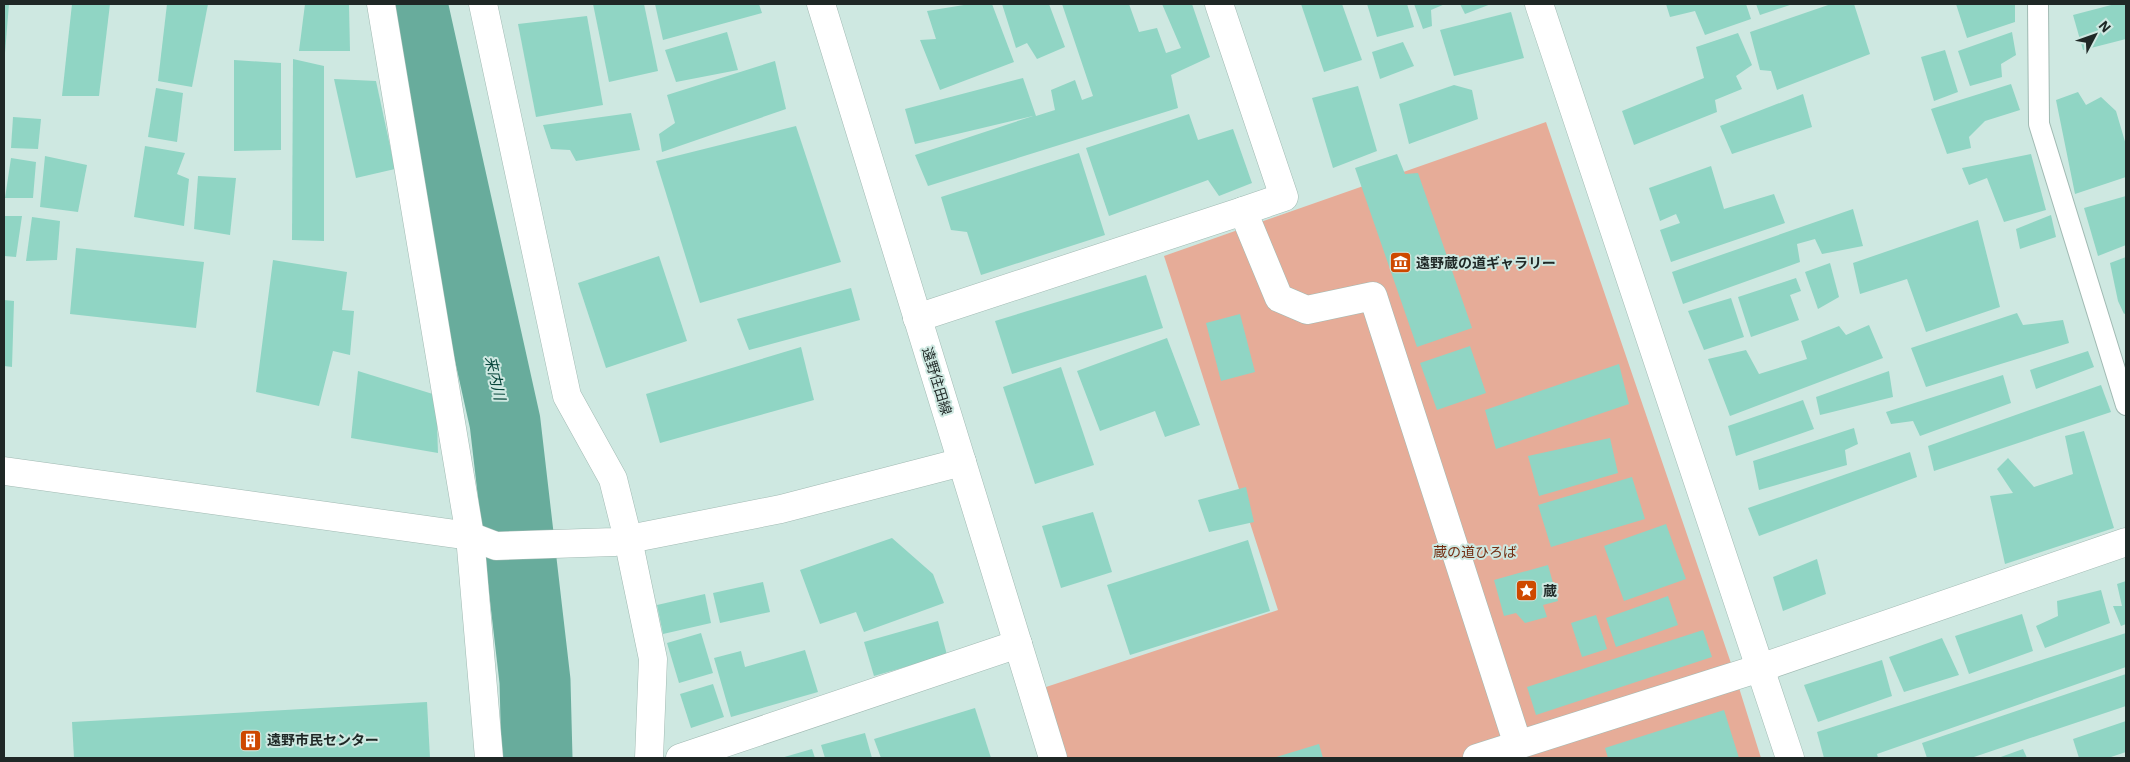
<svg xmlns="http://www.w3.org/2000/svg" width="2130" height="762" font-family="'IBM Plex Sans','Noto Sans JP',sans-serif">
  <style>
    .green { fill: #e6ac98 }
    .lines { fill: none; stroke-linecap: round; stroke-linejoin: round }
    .river { stroke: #68ac9c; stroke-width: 71 }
    .building { fill: #90d5c4 }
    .service-casing { stroke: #a1bab3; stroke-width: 22 }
    .pedestrian-casing { stroke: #a1bab3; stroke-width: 29 }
    .minor-casing { stroke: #a1bab3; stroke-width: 29 }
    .tertiary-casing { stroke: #a1bab3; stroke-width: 29 }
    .secondary-casing { stroke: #a1bab3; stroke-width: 29 }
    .service { stroke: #fff; stroke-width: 20 }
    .pedestrian { stroke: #fff; stroke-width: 28 }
    .minor { stroke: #fff; stroke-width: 28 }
    .tertiary { stroke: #fff; stroke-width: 28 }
    .secondary { stroke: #fff; stroke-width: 28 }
    .labels { text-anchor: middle; stroke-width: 4; stroke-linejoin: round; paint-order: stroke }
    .poi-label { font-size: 14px; font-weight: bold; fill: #1f2826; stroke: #cee8e1; text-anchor: start }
    .street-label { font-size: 14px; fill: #1f2826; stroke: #cee8e1 }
    .park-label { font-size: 14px; fill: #722e12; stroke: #cee8e1 }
    .water-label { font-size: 15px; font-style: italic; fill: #06453a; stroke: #cee8e1 }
  </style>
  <rect width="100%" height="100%" fill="#cee8e1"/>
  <path class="green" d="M1546,122l189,553 26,83h-708l-19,-67 244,-81 -114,-354z"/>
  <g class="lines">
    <path class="river" d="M412,4l93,418 30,259 2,77"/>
  </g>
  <g class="building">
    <path d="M4,4h5l-4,49h-1z"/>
    <path d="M72,4h38l-11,92h-37z"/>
    <path d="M167,4h41l-16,83 -34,-6z"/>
    <path d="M305,4h44l1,47h-51z"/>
    <path d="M593,4h51l14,67 -49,11z"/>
    <path d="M655,4h104l3,9 -99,27z"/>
    <path d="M970,4h22l22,58 -74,28 -20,-50 16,-1 -9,-28z"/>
    <path d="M1002,4h47l16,43 -28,12 -10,-16 -11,5z"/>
    <path d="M1062,4h67l10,28 18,-4 9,25 15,-5 -19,-44h30l18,53 -39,18 7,33 -250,78 -13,-31 118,-39 -118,28 -10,-35 118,-31 13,38 19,-6 -4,-20 24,-10 7,20 11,-4z"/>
    <path d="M1301,4h41l20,56 -38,12z"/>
    <path d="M1367,4h40l7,23 -37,10z"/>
    <path d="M1414,4h31l-14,6 1,16 -9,3z"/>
    <path d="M1460,4h31l-26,10z"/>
    <path d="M1666,4h80l5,15 -46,16 -10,-24 -25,6z"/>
    <path d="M1756,4h37l-33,11z"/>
    <path d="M1831,4h23l16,50 -93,36 -6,-19 -11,-1 -10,-38z"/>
    <path d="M1956,4h59v18l-48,16z"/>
    <path d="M2115,4h11v35l-43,11 -10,-35z"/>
    <path d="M1511,12l13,46 -70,18 -14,-46z"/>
    <path d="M587,16l16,89 -67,12 -18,-93z"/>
    <path d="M727,32l11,38 -62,12 -11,-32z"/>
    <path d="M2012,32l4,23 -15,9 1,13 -32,9 -12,-35z"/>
    <path d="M1738,33l14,32 -16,11 6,13 -27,11 2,12 -83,33 -12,-34 82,-33 -8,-31z"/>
    <path d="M1403,42l11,24 -34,13 -8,-27z"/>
    <path d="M1945,50l13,42 -24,9 -13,-44z"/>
    <path d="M293,59l31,7v175l-32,-1z"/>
    <path d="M234,60l47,3v87l-47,1z"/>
    <path d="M775,61l11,48 -124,43 -3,-18 16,-11 -8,-28z"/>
    <path d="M334,79l42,2 19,88 -39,9z"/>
    <path d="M2011,84l9,26 -35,11 -16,16 2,11 -24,6 -16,-45z"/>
    <path d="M1454,85l18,5 6,29 -69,25 -10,-40z"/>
    <path d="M1358,86l19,65 -44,17 -21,-70z"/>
    <path d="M156,88l27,5 -6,49 -29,-5z"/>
    <path d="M2078,92l8,13 15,-8 15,14 10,34v32l-51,17 -19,-94z"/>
    <path d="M1803,94l9,33 -80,27 -12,-28z"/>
    <path d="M631,113l9,37 -64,11 -6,-11 -19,-1 -8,-24z"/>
    <path d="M1189,114l9,26 35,-11 19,54 -33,13 -11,-16 -99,36 -23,-68z"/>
    <path d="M13,117l28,2 -3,30 -27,-1z"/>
    <path d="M796,126l45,136 -141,41 -44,-142z"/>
    <path d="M145,146l40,7 -8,21 12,5 -5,47 -50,-9z"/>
    <path d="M1079,153l26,82 -124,40 -14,-43 -16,-2 -10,-33z"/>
    <path d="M1397,154l8,20 13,-1 54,155 -55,19 -62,-179z"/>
    <path d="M2031,154l15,56 -42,12 -17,-44 -18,7 -7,-17z"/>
    <path d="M45,156l42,9 -9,47 -38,-5z"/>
    <path d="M11,158l25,4 -3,36h-28z"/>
    <path d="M1711,166l13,43 50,-15 11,29 -114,39 -11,-32 20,-7 -4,-9 -16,7 -11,-33z"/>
    <path d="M198,176l38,2 -6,57 -36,-6z"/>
    <path d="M2126,196v49l-28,11 -14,-48z"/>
    <path d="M1853,209l10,37 -41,8 -7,-15 -18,5 3,18 -117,42 -11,-32z"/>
    <path d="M2051,215l5,22 -36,12 -4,-20z"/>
    <path d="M4,216h18l-6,41 -12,-1z"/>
    <path d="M32,217l28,4 -3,39 -31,1z"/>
    <path d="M1978,220l22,87 -74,25 -19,-53 -47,15 -7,-31z"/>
    <path d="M76,248l128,14 -8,66 -126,-14z"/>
    <path d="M659,256l28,85 -81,27 -28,-85z"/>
    <path d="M2126,257v56l-2,1 -6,-13 -8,-38z"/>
    <path d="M273,260l74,12 -5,38 12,1 -4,44 -17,-4 -14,55 -63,-14z"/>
    <path d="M1830,263l9,34 -21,12 -13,-37z"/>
    <path d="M1146,275l17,53 -151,46 -17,-53z"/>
    <path d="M1796,278l5,13 -11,4 9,25 -48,17 -13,-40z"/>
    <path d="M851,288l9,32 -111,30 -12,-31z"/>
    <path d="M1731,298l13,39 -40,13 -16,-39z"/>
    <path d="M4,300l10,1 -2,66 -8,-1z"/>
    <path d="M2017,313l6,12 40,-5 6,23 -143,44 -15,-39z"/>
    <path d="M1240,314l15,58 -34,9 -15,-58z"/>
    <path d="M1869,325l14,33 -153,58 -22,-57 38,-9 13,24 48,-15 -6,-18 38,-15 7,9z"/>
    <path d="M1167,338l33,87 -35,12 -10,-26 -55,20 -23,-60z"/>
    <path d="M1470,346l16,47 -49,17 -17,-47z"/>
    <path d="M801,347l13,53 -154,43 -14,-49z"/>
    <path d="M2088,351l6,16 -58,22 -6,-19z"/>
    <path d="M1619,364l10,40 -133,45 -11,-39z"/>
    <path d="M1061,367l33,98 -59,19 -32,-97z"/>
    <path d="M358,371l78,24 2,58 -87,-15z"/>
    <path d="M1889,371l4,26 -73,18 -4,-18z"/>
    <path d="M2003,375l8,28 -91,33 -7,-15 -22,3 -5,-12z"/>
    <path d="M2101,385l10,27 -177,59 -6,-25z"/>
    <path d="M1803,400l11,29 -78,27 -8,-30z"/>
    <path d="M1854,428l4,16 -13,6 2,15 -88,25 -6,-29z"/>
    <path d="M2084,431l30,97 -109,36 -15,-68 23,-3 -16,-24 11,-11 26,29 39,-13 -8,-38z"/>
    <path d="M1610,438l8,35 -79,23 -11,-40z"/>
    <path d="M1910,452l7,25 -158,59 -11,-28z"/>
    <path d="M1632,477l13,42 -94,28 -13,-42z"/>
    <path d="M1246,487l8,35 -45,10 -11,-32z"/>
    <path d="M1093,512l19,60 -51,16 -19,-62z"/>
    <path d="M1666,524l20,55 -62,22 -20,-55z"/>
    <path d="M892,538l41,36 11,29 -80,29 -8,-20 -36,12 -20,-54z"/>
    <path d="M1248,540l22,71 -140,44 -23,-70z"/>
    <path d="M1817,559l9,35 -43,17 -10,-34z"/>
    <path d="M1548,565l10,36 -15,4 4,12 -22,6 -9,-10 -12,3 -10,-36z"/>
    <path d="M2126,581v43l-5,2 -8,-20h9l-5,-22z"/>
    <path d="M763,582l7,30 -50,11 -7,-30z"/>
    <path d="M2101,590l9,33 -65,25 -9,-22 22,-10 -1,-15z"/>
    <path d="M705,594l6,29 -48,11 -6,-29z"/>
    <path d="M1668,596l10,29 -62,22 -10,-29z"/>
    <path d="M2022,614l11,37 -64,23 -14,-38z"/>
    <path d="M1596,615l11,34 -25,8 -11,-34z"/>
    <path d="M938,621l9,34 -73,21 -10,-34z"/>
    <path d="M1703,630l9,27 -176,58 -9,-28z"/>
    <path d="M701,633l12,40 -34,10 -12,-40z"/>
    <path d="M2126,633v34l-249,87 1,4h-54l-7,-26z"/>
    <path d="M1942,638l17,37 -55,17 -15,-35z"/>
    <path d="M805,650l13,42 -87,25 -17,-59 27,-7 4,16z"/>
    <path d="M1882,660l10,36 -74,26 -14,-37z"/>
    <path d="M2126,674v32l-155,52h-44l-5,-15z"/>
    <path d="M713,684l11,33 -33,11 -11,-34z"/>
    <path d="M427,702l3,56h-356l-2,-36z"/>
    <path d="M975,708l16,50h-110l-7,-19z"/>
    <path d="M1724,710l15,48h-131l-3,-10z"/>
    <path d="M2126,721v31l-18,6h-29l-6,-19z"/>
    <path d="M865,733l7,25h-47l-4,-13z"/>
    <path d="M1319,744l4,14h-50z"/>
    <path d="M812,749l3,9h-34z"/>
    <path d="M2023,749l4,9h-29z"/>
  </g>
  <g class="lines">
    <defs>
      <path id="service" d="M2038,4l1,120 87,281"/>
      <path id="pedestrian" d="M483,4l84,392 46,83 15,60 25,120 -4,99"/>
      <g id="minor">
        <path d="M381,4l89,532 19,222"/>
        <path d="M1219,4l65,193 -41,14"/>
        <path d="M1539,4l251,754"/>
        <path d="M917,318l326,-107 36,87 28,12 66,-14 145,449"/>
        <path d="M680,758l338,-114"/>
        <path d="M1477,758l283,-90 366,-126"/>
      </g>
      <path id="tertiary" d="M4,471l466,65 26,10 118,-4 167,-33 181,-47"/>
      <path id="secondary" d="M821,4l232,754"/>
    </defs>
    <use href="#service" class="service-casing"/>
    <use href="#pedestrian" class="pedestrian-casing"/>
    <use href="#minor" class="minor-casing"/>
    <use href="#tertiary" class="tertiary-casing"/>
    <use href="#secondary" class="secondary-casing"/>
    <use href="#service" class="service"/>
    <use href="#pedestrian" class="pedestrian"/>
    <use href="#minor" class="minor"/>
    <use href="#tertiary" class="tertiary"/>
    <use href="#secondary" class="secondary"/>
  </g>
  <defs>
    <symbol id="museum-square" viewBox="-11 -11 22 22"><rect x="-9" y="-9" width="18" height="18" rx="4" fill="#ce4900" stroke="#cee8e1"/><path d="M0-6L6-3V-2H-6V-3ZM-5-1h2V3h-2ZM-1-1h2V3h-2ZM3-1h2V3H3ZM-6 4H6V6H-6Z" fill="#fff"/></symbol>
    <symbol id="sight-square" viewBox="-11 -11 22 22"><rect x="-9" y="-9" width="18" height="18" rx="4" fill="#ce4900" stroke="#cee8e1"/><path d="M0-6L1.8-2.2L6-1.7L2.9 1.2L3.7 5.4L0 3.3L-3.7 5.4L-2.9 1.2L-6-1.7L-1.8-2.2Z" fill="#fff"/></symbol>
    <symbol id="building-square" viewBox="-11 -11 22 22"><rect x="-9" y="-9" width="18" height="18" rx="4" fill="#ce4900" stroke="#cee8e1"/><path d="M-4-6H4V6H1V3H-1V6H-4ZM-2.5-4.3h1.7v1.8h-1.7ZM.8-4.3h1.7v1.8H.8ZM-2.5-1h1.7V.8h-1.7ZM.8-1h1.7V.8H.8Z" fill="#fff"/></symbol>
  </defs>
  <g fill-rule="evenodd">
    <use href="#museum-square" x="1388" y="250" width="25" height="25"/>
    <use href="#sight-square" x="1514" y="578" width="25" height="25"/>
    <use href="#building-square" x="238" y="728" width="25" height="25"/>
  </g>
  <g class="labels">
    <g class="poi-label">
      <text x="1416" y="268">遠野蔵の道ギャラリー</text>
      <text x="1543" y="596">蔵</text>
      <text x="267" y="745">遠野市民センター</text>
    </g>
    <g class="street-label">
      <text transform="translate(937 381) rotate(73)" y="5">遠野住田線</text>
    </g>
    <g class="park-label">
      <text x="1475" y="557">蔵の道ひろば</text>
    </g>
    <g class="water-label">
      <text transform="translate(495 378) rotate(77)" y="5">来内川</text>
    </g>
  </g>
  <rect width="2130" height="762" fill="none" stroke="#1f2826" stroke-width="10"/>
  <g transform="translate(2095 35) rotate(49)" stroke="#cee8e1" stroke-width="4" paint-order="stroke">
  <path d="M0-4L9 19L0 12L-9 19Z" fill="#1f2826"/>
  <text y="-8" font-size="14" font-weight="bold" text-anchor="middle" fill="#1f2826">N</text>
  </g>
</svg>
